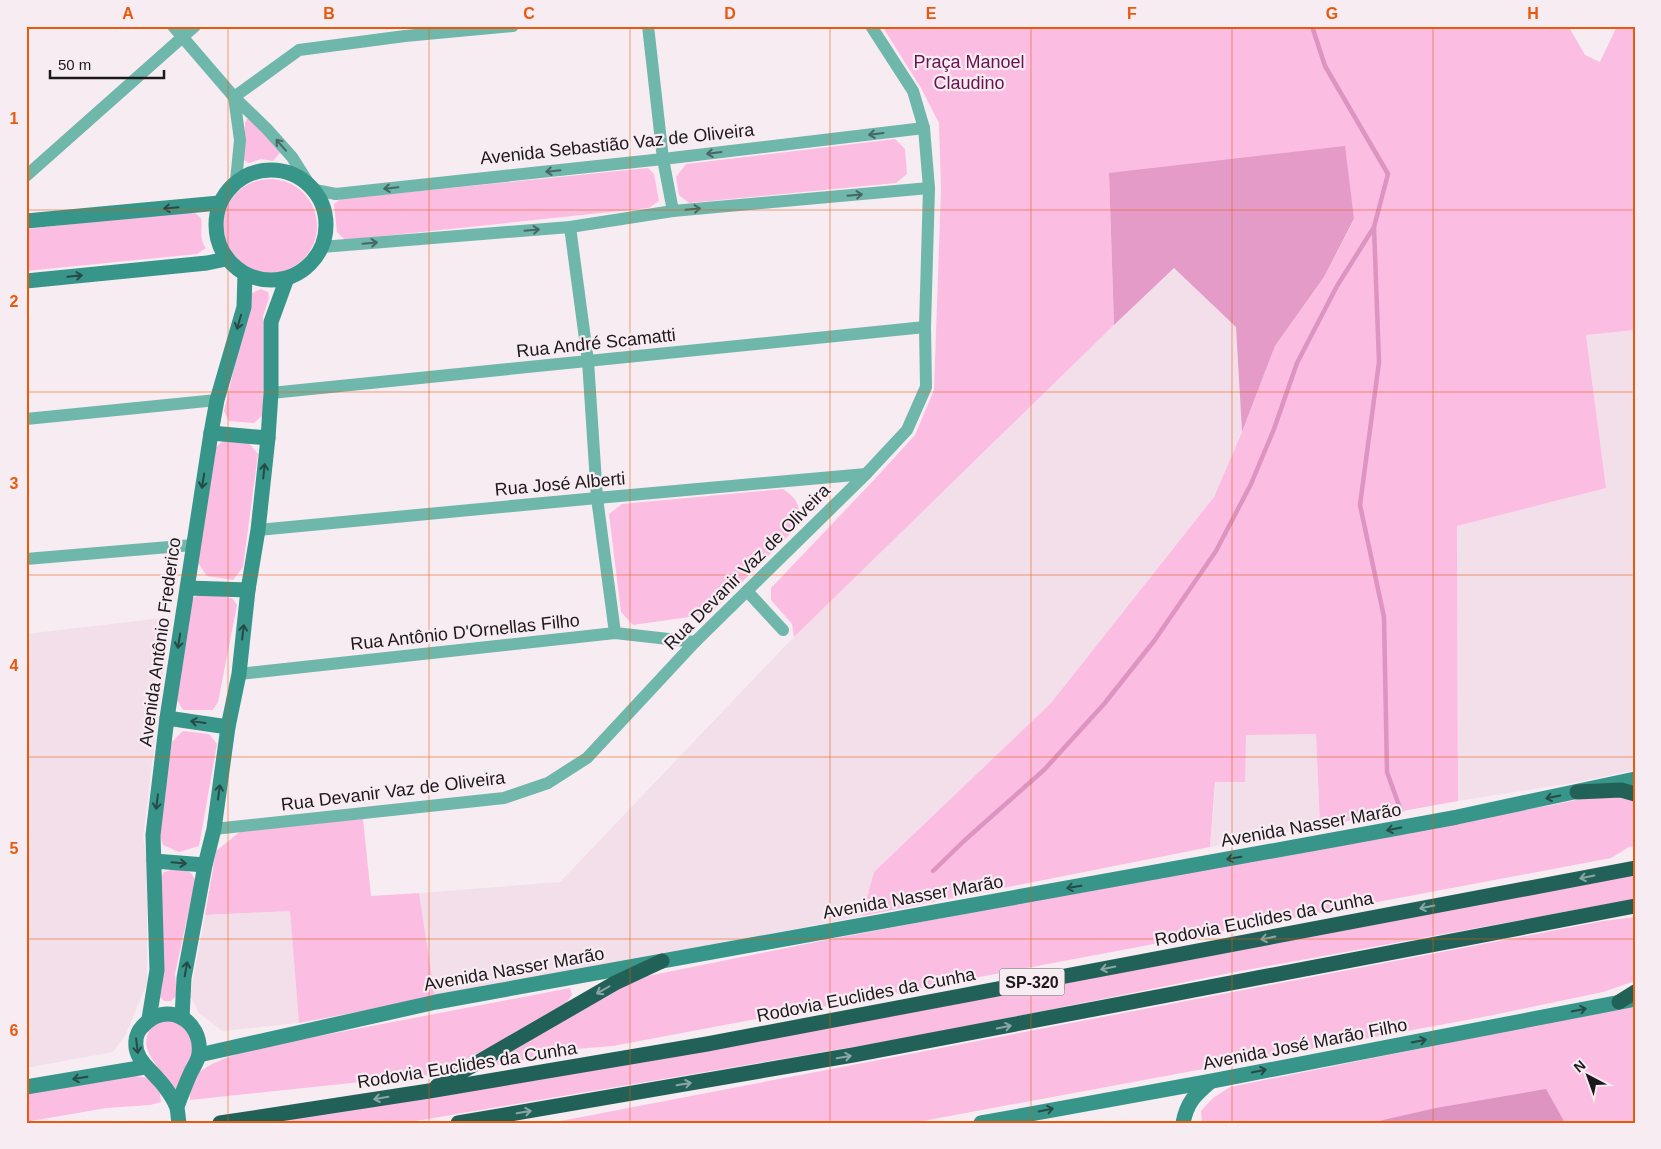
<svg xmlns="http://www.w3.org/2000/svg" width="1661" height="1149" font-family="Arial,sans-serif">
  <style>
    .built { fill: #f3dfea }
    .green { fill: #fbbde2 }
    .forest { fill: #e49bc7 }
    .water { fill: #dd94c0 }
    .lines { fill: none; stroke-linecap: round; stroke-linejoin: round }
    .stream { stroke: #dd94c0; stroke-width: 4.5 }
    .street { stroke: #6fb6ab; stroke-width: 12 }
    .secondary { stroke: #379589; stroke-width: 15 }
    .highway { stroke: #216158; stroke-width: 15 }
    .oneway { stroke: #466763 }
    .oneway2 { stroke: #274a47 }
    .oneway3 { stroke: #8ca6a6 }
    .grid { fill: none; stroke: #e8590c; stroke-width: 1; stroke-opacity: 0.55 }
    .labels { text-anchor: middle; stroke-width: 4.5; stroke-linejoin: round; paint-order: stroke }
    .shield { fill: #f8ecf3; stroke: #5f585c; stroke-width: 1 }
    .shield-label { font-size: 16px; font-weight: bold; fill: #1d181b }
    .park-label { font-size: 18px; fill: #68134f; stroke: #f8ecf3 }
    .street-label { font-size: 18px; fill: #1d181b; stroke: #f8ecf3 }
    .neatline { fill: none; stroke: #e8590c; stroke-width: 2 }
    .grid-label { font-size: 16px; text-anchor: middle; font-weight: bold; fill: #e8590c }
  </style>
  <rect width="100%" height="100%" fill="#f8ecf3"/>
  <g class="built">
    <path d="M1174,268l62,59 6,105 -28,65 -163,206 -177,169 -12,44 -201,39 -226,42 -16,-104 141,-11 226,-237 328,-320z"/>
    <path d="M1635,330v440l-56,12 -121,19 -1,-275 149,-38 -20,-153z"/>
    <path d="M170,617l-27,220 4,26v120l-21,51 -13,18 -87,16v-434z"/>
    <path d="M1316,734l4,92 -110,21 6,-66 30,-46z"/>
    <path d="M290,911l9,112 -77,8 -23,-18 -9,-17 15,-81z"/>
  </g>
  <g class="green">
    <path d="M882,26h688v3l15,26 15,7 17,-36h18v304l-49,5 20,153 -149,38 1,275 -138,25 -4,-92 -70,1 -1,47h-30l-5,65 -348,69 12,-44 177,-169 163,-206 28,-65 33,-86 49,-69 30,-57 -245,-47 5,152 -320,312 -2,-13 -21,-24v-12l102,-107 42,-46 19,-45 7,-201 -2,-66 -18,-35z"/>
    <path d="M247,119h4l27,29 2,5 -7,8 -12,-2 -12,4 -5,-3 1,-37z"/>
    <path d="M895,139l10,10 2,25 -11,9 -207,20 -10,-8 -3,-18 10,-13z"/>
    <path d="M648,168l6,6 5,27 -10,7 -304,32 -8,-8 -3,-28 7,-5z"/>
    <circle cx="270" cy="226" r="47"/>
    <path d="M184,212l11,1 6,5c2,13 -3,18 5,30l-9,6 -171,17v-42z"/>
    <path d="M261,289l7,3 1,6 -6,18v99l-9,8 -25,-2 -5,-10 28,-118z"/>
    <path d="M223,441l26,2 9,11 -15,113 -10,13 -26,-4 -11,-16 19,-112z"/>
    <path d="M783,489c16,11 17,17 16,36l-84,84 -12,6 -70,10 -12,-13 -12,-98 13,-10z"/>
    <path d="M200,593l32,5 5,7 -19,97 -5,8h-30l-6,-10 15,-101z"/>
    <path d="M183,731l26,3 8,10 -18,102 -20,6 -16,-7 -5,-16 14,-87z"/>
    <path d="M1604,794l31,6v46l-6,1 -18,11 -998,188 -37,3 -77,16 -7,-3 141,-83 188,-38 517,-98 209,-37z"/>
    <path d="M363,819l8,77 48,-3 16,104 -136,26 -9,-112 -85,4 11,-64 25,-20z"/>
    <path d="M171,870c11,0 21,-2 24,11l-20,93 2,21 -6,6h-7l-4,-4 2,-8 1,-21 -2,-91 3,-5z"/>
    <path d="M1635,874v25l-405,74 -295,60 -531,90h-137z"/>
    <path d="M1635,917v64l-32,11 -115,24 -576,107h-362l1053,-202z"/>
    <path d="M570,988l2,7 -6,8 -80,46 -49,25 -247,26c0,-5 -1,-12 0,-16 8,-19 44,-29 62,-35z"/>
    <path d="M1635,1005v118h-433l-1,-12 12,-13 17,-11z"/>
    <path d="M174,1019l17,13 2,20 -18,45c-5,-8 -8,-17 -14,-25 -12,-18 -23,-29 -6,-49z"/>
    <path d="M129,1075l20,3 10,8 2,16 -11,3 -44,3 -80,14v-29z"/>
  </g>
  <path class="forest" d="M1345,146l9,73 -30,58 -49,69 -33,86 -6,-105 -62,-59 -60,57 -5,-152z"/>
  <path class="water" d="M1546,1089l19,34h-195l66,-15z"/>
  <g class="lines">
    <g class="stream">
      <path d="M1312,26l13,40 63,108 -14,53 5,135 -19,143 24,112 3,155 14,39"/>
      <path d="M933,871l32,-31 79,-70 60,-66 50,-63 62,-90 35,-67 23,-55 23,-66 40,-77 37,-59"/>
    </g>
    <g class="street">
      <path d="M173,26l61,71 33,32 25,28 17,27"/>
      <path d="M648,26l15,133 10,52"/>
      <path d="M234,97l65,-47 106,-14 108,-10"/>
      <path d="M234,97l6,43 -4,41"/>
      <path d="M26,176l169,-150"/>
      <path d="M315,190l21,4 327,-35 261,-31"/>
      <path d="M570,227l18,134 9,137 18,135"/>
      <path d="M322,247l248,-20 103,-16 256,-23"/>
      <path d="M271,393l654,-66"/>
      <path d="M26,419l191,-19"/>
      <path d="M258,530l339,-32 269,-24"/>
      <path d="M26,559l167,-14"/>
      <path d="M747,591l36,39"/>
      <path d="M239,674l376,-41 80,9"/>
      <path d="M214,829l290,-31 44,-15 39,-25 108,-116 171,-168 41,-44 19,-43 -1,-60 4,-139 -5,-60 -11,-37 -42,-65"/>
    </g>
    <g class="secondary">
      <circle cx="271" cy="225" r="55"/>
      <path d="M26,221l193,-18"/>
      <path d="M26,281l181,-18 19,-4"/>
      <path d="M211,433l57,5"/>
      <path d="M188,588l60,2"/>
      <path d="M167,718l61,9"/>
      <path d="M154,861l51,4"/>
      <path d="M182,1018l2,-40 21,-113 9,-36 14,-102 11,-53 9,-84 10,-60 10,-92 3,-45v-71l16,-44"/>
      <path d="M149,1019l8,-49 -4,-135 14,-117 44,-285 6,-33 27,-93 1,-33"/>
      <path d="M199,1055l237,-53 902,-163 119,-22 178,-38"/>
      <path d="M26,1087l119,-20"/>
      <path d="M177,1107c4,-11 9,-24 14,-35 3,-6 7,-11 8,-18 4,-34 -33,-55 -57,-27 -3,3 -6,9 -6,14 -2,17 12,26 22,38 6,6 16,20 19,29 1,4 1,10 2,15"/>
      <path d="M981,1123l231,-42 419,-81"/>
      <path d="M1183,1123c4,-21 12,-28 27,-41"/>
    </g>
    <g class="highway">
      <path d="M1577,792l44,-2 14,4"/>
      <path d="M1619,1002l16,-10"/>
      <path d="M437,1086l178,-103 47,-22"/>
      <path d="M220,1123l209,-32 278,-47 928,-176"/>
      <path d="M458,1123l395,-68 782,-149"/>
    </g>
  </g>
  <defs><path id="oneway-shaft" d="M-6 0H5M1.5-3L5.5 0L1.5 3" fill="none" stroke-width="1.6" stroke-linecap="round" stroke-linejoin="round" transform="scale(1.25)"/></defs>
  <g class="oneway">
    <use href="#oneway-shaft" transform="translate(876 134) rotate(173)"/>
    <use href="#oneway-shaft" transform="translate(281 145) rotate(-131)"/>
    <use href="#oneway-shaft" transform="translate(714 153) rotate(173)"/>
    <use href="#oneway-shaft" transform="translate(553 171) rotate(174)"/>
    <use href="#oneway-shaft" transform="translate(391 188) rotate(174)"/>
    <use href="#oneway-shaft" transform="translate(855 195) rotate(-5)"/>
    <use href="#oneway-shaft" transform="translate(693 209) rotate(-5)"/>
    <use href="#oneway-shaft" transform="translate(532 230) rotate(-5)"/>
    <use href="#oneway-shaft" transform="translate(370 243) rotate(-5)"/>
  </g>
  <g class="oneway2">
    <use href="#oneway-shaft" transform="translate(171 208) rotate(175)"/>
    <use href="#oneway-shaft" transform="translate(75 276) rotate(-6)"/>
    <use href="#oneway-shaft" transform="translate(239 322) rotate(106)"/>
    <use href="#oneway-shaft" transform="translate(264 471) rotate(-84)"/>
    <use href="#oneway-shaft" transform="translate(203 481) rotate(99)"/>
    <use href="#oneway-shaft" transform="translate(243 632) rotate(-83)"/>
    <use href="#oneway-shaft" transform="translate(179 641) rotate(99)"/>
    <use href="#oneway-shaft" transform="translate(198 722) rotate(-172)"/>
    <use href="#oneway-shaft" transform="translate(219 792) rotate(-82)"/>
    <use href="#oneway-shaft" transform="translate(1553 797) rotate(168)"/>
    <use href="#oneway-shaft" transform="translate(157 802) rotate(97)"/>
    <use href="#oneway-shaft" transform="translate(1394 829) rotate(169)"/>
    <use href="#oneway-shaft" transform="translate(1234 858) rotate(170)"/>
    <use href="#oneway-shaft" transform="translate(179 863) rotate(5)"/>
    <use href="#oneway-shaft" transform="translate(1074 887) rotate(170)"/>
    <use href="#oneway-shaft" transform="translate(186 969) rotate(-80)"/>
    <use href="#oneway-shaft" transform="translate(1579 1010) rotate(-11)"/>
    <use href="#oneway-shaft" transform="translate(1419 1041) rotate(-11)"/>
    <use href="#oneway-shaft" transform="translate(137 1046) rotate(83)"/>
    <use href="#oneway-shaft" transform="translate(1259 1071) rotate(-11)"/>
    <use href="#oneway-shaft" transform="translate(80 1078) rotate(170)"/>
    <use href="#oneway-shaft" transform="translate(1046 1110) rotate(-11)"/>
  </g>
  <g class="oneway3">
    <use href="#oneway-shaft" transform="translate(1587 877) rotate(169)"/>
    <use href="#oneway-shaft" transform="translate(1427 907) rotate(169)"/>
    <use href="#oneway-shaft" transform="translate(1268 938) rotate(169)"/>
    <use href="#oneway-shaft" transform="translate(1108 968) rotate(169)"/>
    <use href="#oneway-shaft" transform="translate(603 990) rotate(150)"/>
    <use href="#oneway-shaft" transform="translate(1004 1027) rotate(-11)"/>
    <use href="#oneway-shaft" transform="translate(844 1057) rotate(-10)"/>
    <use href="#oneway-shaft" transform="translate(684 1084) rotate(-10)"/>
    <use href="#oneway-shaft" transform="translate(381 1098) rotate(171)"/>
    <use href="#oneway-shaft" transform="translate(524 1112) rotate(-10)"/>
  </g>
  <path class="grid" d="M228,26v1097M429,26v1097M630,26v1097M830,26v1097M1031,26v1097M1232,26v1097M1433,26v1097M26,210h1609M26,392h1609M26,575h1609M26,757h1609M26,939h1609"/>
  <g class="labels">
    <rect class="shield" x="999.5" y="968.5" width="65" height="27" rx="4"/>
    <g class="shield-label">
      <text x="1032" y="988">SP-320</text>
    </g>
    <g class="park-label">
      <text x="969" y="68">Praça Manoel<tspan x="969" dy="21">Claudino</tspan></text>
    </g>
    <g class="street-label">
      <text transform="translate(617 144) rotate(-6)" y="6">Avenida Sebastião Vaz de Oliveira</text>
      <text transform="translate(596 343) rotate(-6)" y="6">Rua André Scamatti</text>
      <text transform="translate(560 484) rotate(-5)" y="6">Rua José Alberti</text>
      <text transform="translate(747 567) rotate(-45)" y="6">Rua Devanir Vaz de Oliveira</text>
      <text transform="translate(465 632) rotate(-6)" y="6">Rua Antônio D'Ornellas Filho</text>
      <text transform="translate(160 642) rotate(-82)" y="6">Avenida Antônio Frederico</text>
      <text transform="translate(393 791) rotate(-7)" y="6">Rua Devanir Vaz de Oliveira</text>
      <text transform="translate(1311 825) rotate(-10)" y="6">Avenida Nasser Marão</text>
      <text transform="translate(913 897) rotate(-10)" y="6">Avenida Nasser Marão</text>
      <text transform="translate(1264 919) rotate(-11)" y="6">Rodovia Euclides da Cunha</text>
      <text transform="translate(514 969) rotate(-10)" y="6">Avenida Nasser Marão</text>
      <text transform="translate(866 995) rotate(-11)" y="6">Rodovia Euclides da Cunha</text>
      <text transform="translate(1305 1044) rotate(-11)" y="6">Avenida José Marão Filho</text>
      <text transform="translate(467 1065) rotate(-9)" y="6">Rodovia Euclides da Cunha</text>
    </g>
  </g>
  <rect width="1661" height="1149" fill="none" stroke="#f8ecf3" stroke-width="55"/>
  <g transform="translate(1588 1076) rotate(319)" stroke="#f8ecf3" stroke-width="4" paint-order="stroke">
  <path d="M0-4L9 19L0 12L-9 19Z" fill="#1d181b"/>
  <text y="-8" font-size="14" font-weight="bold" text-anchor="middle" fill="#1d181b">N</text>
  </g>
  <path d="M50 70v8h114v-8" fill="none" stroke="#1d181b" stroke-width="2.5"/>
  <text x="58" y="70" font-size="15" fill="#1d181b" stroke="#f8ecf3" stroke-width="4" paint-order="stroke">50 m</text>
  <rect x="28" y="28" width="1606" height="1094" class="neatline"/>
  <g class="grid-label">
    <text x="128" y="19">A</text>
    <text x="329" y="19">B</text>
    <text x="529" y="19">C</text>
    <text x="730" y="19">D</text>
    <text x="931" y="19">E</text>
    <text x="1132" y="19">F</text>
    <text x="1332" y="19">G</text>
    <text x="1533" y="19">H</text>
    <text x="14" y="124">1</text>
    <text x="14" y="307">2</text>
    <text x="14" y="489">3</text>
    <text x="14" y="671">4</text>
    <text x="14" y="854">5</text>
    <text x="14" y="1036">6</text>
  </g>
</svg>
